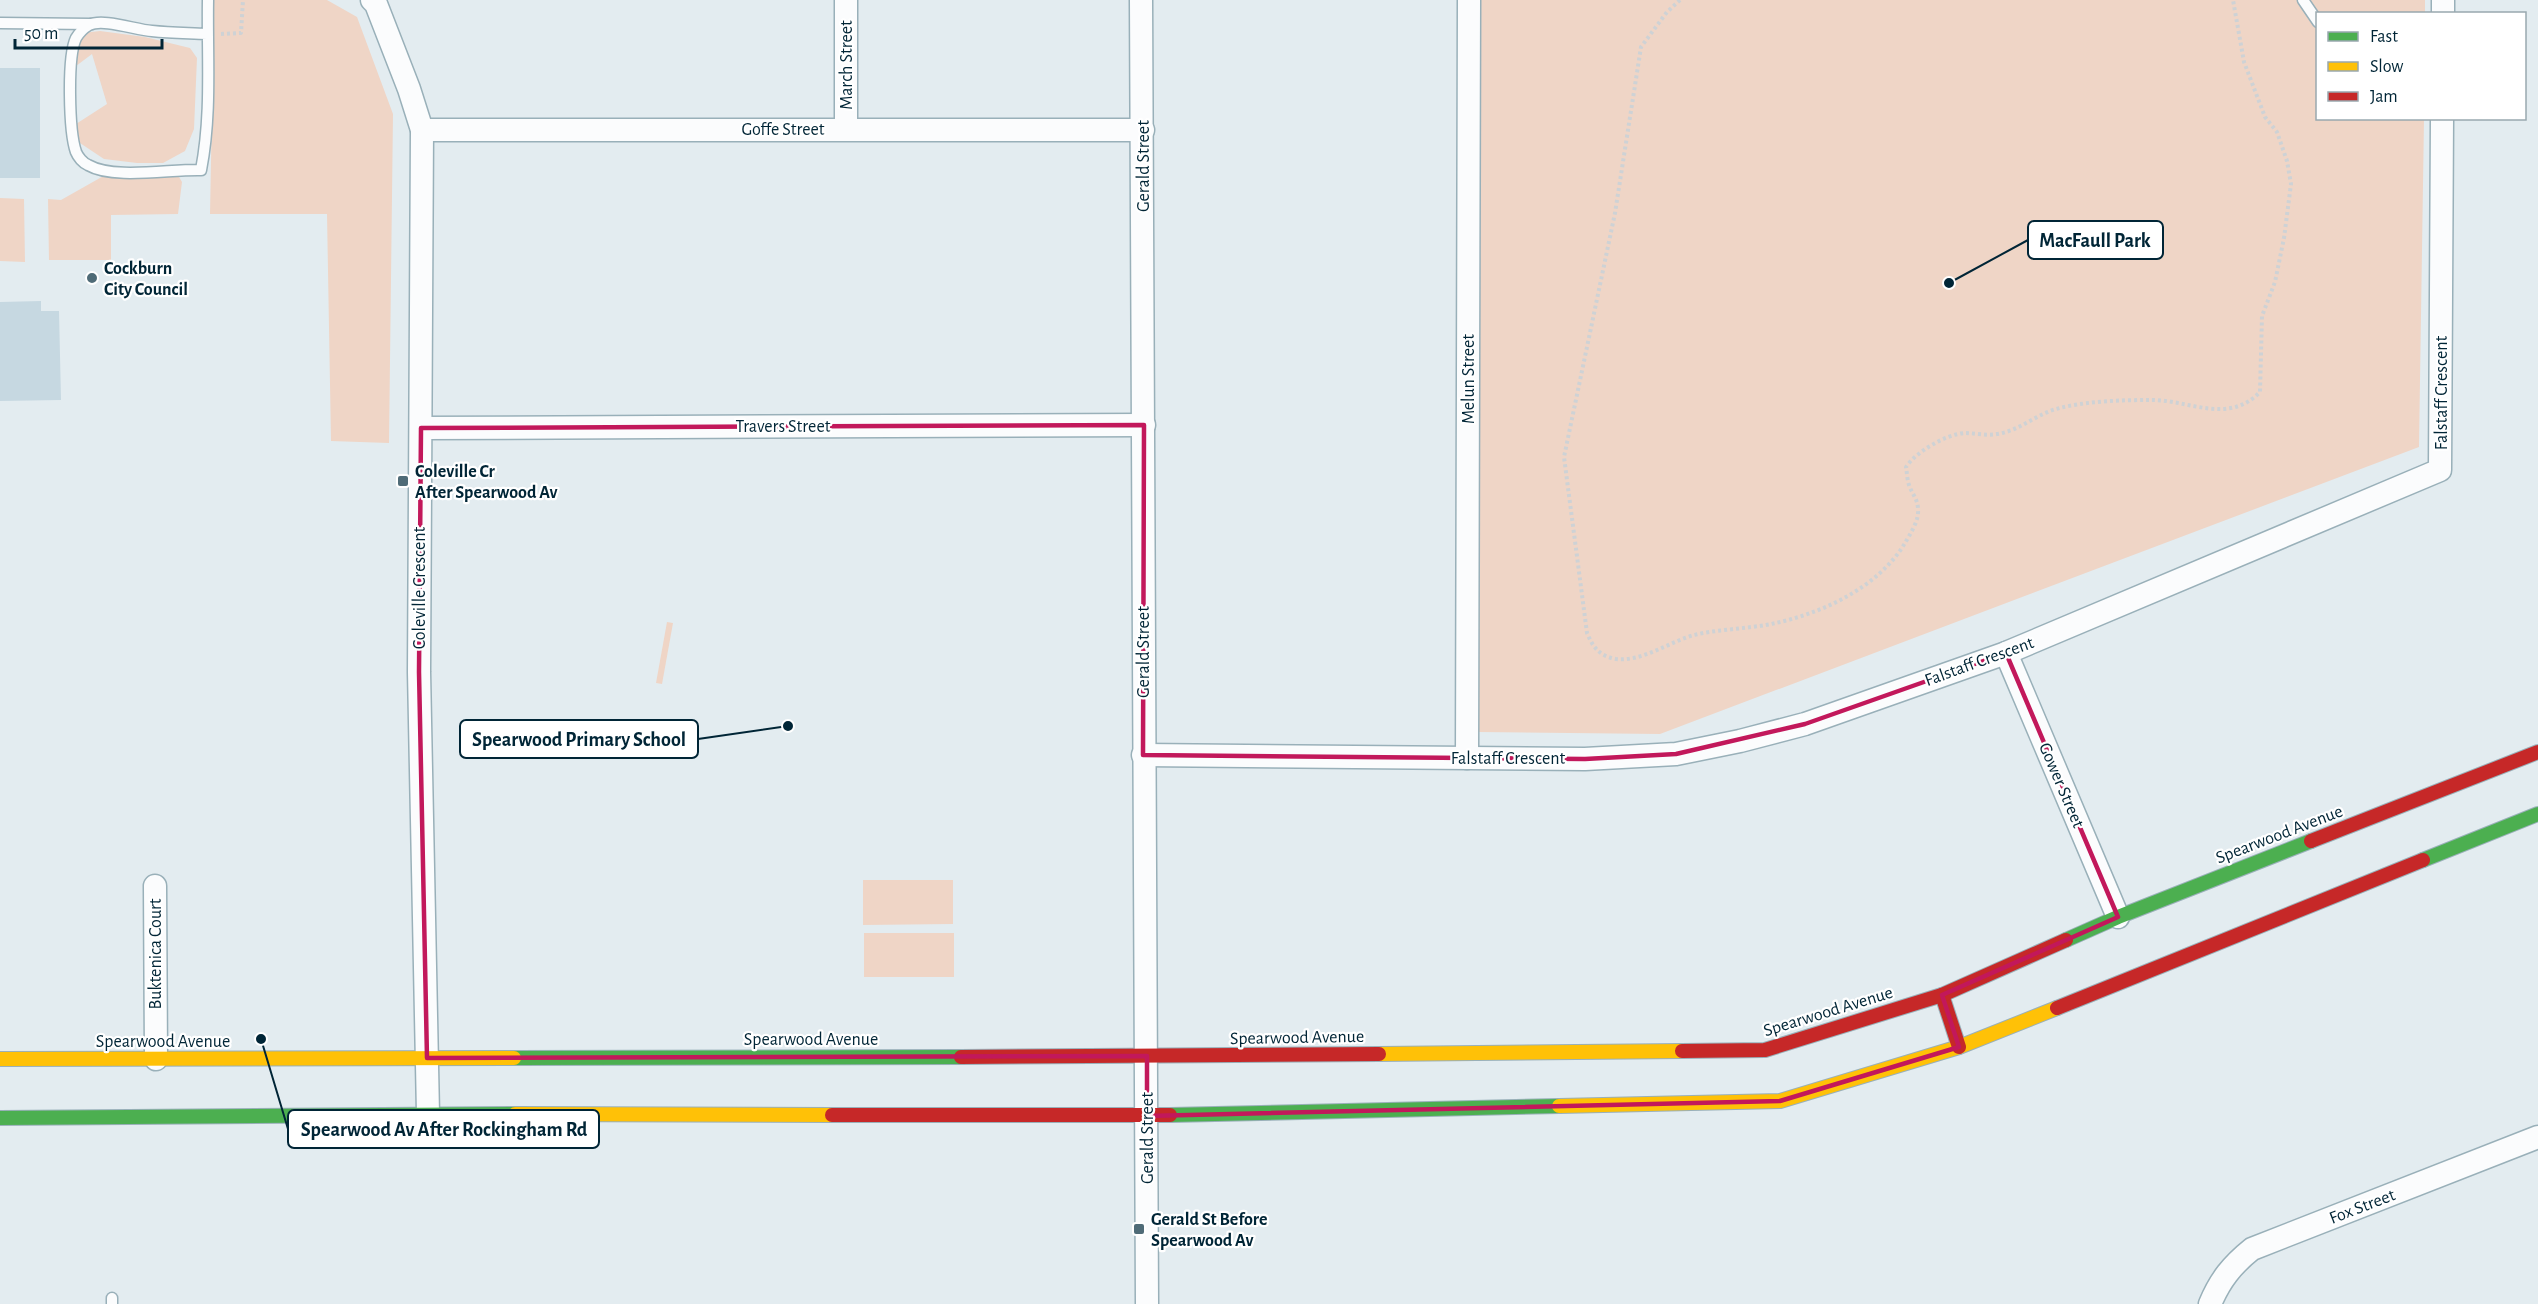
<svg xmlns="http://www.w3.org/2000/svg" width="2538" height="1304" font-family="'Alegreya Sans',sans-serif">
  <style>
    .green { fill: #efd5c6 }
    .building { fill: #c6d8e1 }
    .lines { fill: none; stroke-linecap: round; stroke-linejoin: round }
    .lane-casing { stroke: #99b0b9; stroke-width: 13 }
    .street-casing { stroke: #99b0b9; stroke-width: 25 }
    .fast-casing { stroke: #99b0b9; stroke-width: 16 }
    .slow-casing { stroke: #99b0b9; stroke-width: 16 }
    .jam-casing { stroke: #99b0b9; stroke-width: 16 }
    .path { stroke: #ced2d5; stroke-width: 4; stroke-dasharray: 3 3; stroke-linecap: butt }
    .lane { stroke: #fbfcfd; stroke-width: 10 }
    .street { stroke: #fbfcfd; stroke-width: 22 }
    .fast { stroke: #4caf50; stroke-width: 14 }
    .slow { stroke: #ffc107; stroke-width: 14 }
    .jam { stroke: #c62828; stroke-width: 14 }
    .marked { fill: none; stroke: #c2185b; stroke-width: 4.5; stroke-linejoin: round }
    .poi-dot { fill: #4f6b77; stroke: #fff; stroke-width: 2 }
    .labels { text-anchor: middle; stroke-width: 4.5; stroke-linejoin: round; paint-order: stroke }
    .street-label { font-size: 18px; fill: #002536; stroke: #fff }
    .poi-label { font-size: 18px; font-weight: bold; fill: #002536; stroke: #fff; text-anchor: start }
    .leader { fill: none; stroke: #002536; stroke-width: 2 }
    .callout-dot { fill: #002536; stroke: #fff; stroke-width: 2 }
    .callout { fill: #fff; stroke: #002536; stroke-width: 2 }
    .callout-label { font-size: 20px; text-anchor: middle; font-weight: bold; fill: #002536 }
  </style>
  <rect width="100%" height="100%" fill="#e3ecf0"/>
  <g class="green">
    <path d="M214,0h113l30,17 36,97 -4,329 -58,-2 -4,-227h-117z"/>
    <path d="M1476,0h949v13l-107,1v104l106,1 -5,328 -759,287 -182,-2z"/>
    <path d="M100,31l45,6 45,11 7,10 -3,71 -9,22 -22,12h-26l-33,-4 -24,-16 -4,-19 31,-20 -15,-50 -16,12 2,-26 5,-7z"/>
    <path d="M176,172l6,10 -4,32 -67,1v45h-62l-1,-61 13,1 46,-26z"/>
    <path d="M0,198l24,1 1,63 -25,-1z"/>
    <path d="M667,622l6,1 -11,61 -6,-1z"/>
    <path d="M863,880h90v44l-90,1z"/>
    <rect x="864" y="933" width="90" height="44"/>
  </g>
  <g class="building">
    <rect x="0" y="68" width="40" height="110"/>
    <path d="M41,301v10h18l2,89 -61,1v-99z"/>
  </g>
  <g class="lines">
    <defs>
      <g id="lane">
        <path d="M2303,0l15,22"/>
        <path d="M0,23l91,1"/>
        <path d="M207,34c-18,-1 -36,-1 -55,-3 -16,-1 -49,-13 -63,-6 -5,3 -10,8 -13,13 -9,19 -7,94 0,114 2,5 7,11 12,13 26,15 82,4 113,5 11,-57 6,-113 7,-170"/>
        <path d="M112,1304v-6"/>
      </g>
      <g id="street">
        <path d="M372,0l4,4 33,85 13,41 -3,542 9,442"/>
        <path d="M846,0v129"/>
        <path d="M1141,0l6,1304"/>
        <path d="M2443,14v-14"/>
        <path d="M422,130h721"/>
        <path d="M421,428l723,-3"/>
        <path d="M2006,653l112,264"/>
        <path d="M1143,755l442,4 91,-5 64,-13 65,-17 201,-71 434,-183 2,-352"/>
        <path d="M1467,758l2,-758"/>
        <path d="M155,886l1,173"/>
        <path d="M2210,1304c10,-24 22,-39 42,-55l286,-112"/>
      </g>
      <g id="fast">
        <path d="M2423,860l115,-46"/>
        <path d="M2066,940l52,-23 193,-76"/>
        <path d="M514,1058l447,-1"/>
        <path d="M1170,1115l389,-9"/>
        <path d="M0,1118l515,-4"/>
      </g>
      <g id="slow">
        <path d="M1379,1054l303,-3"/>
        <path d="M0,1059l514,-1"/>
        <path d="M1559,1106l221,-5 179,-54 98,-39"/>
        <path d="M515,1114l317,1"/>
      </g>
      <g id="jam">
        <path d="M2311,841l227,-89"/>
        <path d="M1942,995l17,52"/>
        <path d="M2057,1008l366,-148"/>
        <path d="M1682,1051l83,-1 177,-55 124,-55"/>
        <path d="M961,1057l418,-3"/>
        <path d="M832,1115h338"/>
      </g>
    </defs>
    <use href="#lane" class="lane-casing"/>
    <use href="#street" class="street-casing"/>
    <use href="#fast" class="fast-casing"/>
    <use href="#slow" class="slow-casing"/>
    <use href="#jam" class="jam-casing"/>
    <g class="path">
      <path d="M1680,0l-13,12 -26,35 -26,166 -51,244 23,176c6,14 12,23 29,26 26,3 53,-17 78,-24 25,-6 52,-6 77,-11 50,-10 107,-36 134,-81 5,-9 14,-22 13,-33 0,-11 -6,-16 -9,-25 -2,-6 -2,-13 -3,-18 10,-15 40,-33 59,-34 10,0 21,3 32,1 22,-3 38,-19 59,-25 29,-8 65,-9 96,-9 37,0 76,25 108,-8l2,-76 13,-34 9,-44 7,-54 -4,-23 -10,-29 -12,-15 -21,-55 -11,-62"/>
      <path d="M221,34l20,-1 2,-33"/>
    </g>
    <use href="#lane" class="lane"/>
    <use href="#street" class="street"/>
    <use href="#fast" class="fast"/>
    <use href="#slow" class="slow"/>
    <use href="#jam" class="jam"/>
  </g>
  <path class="marked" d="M1144,425l-1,330 442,4 91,-5 129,-30 201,-71 112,264 -176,78 17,52 -179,54 -633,15v-60l-720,2 -8,-386 2,-244z"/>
  <g class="poi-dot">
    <circle cx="92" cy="278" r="6"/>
    <rect x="397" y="475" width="12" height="12" rx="3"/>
    <rect x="1133" y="1223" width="12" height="12" rx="3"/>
  </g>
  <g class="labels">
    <g class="street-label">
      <text transform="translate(846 65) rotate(-90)" y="6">March Street</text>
      <text x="783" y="135">Goffe Street</text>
      <text transform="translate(1143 166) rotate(-90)" y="6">Gerald Street</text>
      <text transform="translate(1468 379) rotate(-90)" y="6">Melun Street</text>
      <text transform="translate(2441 393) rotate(-90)" y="6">Falstaff Crescent</text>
      <text x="783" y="432">Travers Street</text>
      <text transform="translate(419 588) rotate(-90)" y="6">Coleville Crescent</text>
      <text transform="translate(1143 652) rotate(-90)" y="6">Gerald Street</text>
      <text transform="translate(1979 661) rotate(-20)" y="6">Falstaff Crescent</text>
      <text x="1508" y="764">Falstaff Crescent</text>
      <text transform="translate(2062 785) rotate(67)" y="6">Gower Street</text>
      <text transform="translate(2279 834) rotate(-21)" y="6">Spearwood Avenue</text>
      <text transform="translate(155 954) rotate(-90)" y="6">Buktenica Court</text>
      <text transform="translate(1828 1011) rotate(-17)" y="6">Spearwood Avenue</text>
      <text transform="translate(1297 1037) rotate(-1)" y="6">Spearwood Avenue</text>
      <text x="811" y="1045">Spearwood Avenue</text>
      <text x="163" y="1047">Spearwood Avenue</text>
      <text transform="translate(1147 1138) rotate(-90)" y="6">Gerald Street</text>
      <text transform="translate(2362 1206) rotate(-21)" y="6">Fox Street</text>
    </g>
    <g class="poi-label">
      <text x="104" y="274">Cockburn<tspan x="104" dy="21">City Council</tspan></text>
      <text x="415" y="477">Coleville Cr<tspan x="415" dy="21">After Spearwood Av</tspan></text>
      <text x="1151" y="1225">Gerald St Before<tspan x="1151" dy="21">Spearwood Av</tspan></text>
    </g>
  </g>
  <path class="leader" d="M1949 283L2028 240M788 726L698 739M261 1039L288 1129"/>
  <g class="callout-dot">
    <circle cx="1949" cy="283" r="6"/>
    <circle cx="788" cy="726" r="6"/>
    <circle cx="261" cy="1039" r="6"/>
  </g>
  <g class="callout">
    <rect x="2028" y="221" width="135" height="38" rx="6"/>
    <rect x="460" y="720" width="238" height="38" rx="6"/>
    <rect x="288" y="1110" width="311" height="38" rx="6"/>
  </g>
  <g class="callout-label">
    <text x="2095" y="247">MacFaull Park</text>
    <text x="579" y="746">Spearwood Primary School</text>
    <text x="444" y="1136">Spearwood Av After Rockingham Rd</text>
  </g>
  <rect x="2316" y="12" width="210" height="108" fill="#ffffff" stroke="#99a8af" stroke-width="1.5"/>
  <rect x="2328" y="32" width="30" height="9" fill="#4caf50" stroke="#99a8af" stroke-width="1.5"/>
  <text x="2370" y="42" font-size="18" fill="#002536">Fast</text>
  <rect x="2328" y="62" width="30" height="9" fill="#ffc107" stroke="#99a8af" stroke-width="1.5"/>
  <text x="2370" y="72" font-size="18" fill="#002536">Slow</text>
  <rect x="2328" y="92" width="30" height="9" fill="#c62828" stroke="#99a8af" stroke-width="1.5"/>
  <text x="2370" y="102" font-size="18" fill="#002536">Jam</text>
  <path d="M15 39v9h147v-9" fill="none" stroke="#002536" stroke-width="3"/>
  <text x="24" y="39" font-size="18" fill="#002536" stroke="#ffffff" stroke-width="4.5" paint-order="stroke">50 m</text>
</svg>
